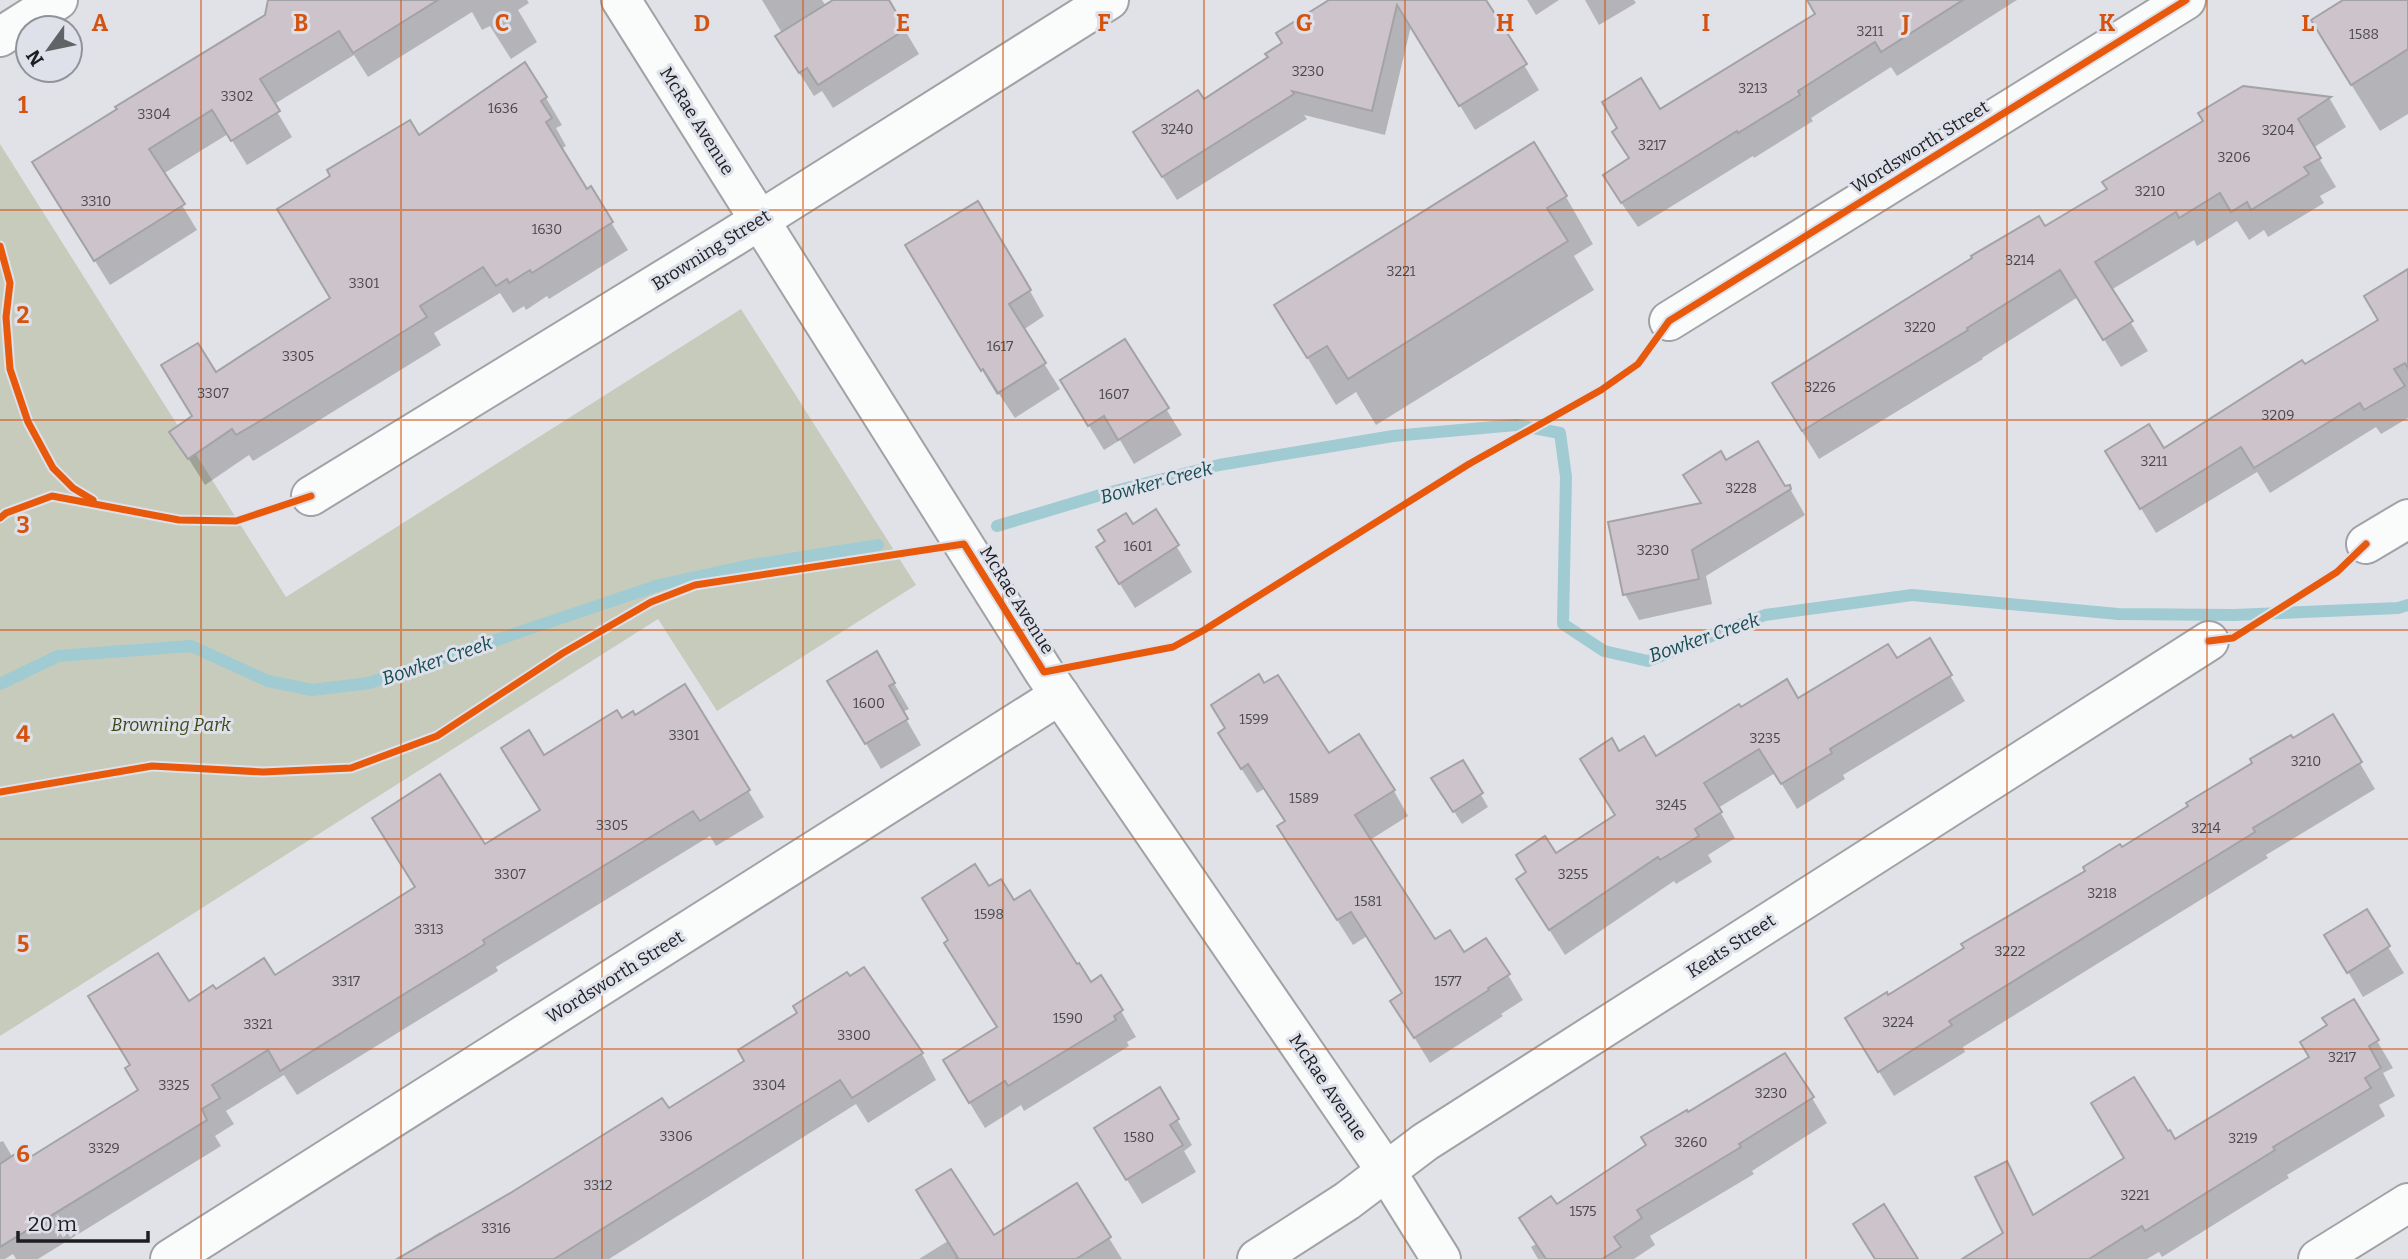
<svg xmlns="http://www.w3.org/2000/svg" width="2408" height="1259" font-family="Bitter,serif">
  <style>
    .green { fill: #c6cbbc }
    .shadow { fill: #0003 }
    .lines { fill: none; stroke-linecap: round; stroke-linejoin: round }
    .stream { stroke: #a0cbd2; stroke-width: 12 }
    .building { fill: #cdc4cb; stroke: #a3a2a4; stroke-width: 2 }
    .street-casing { stroke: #a1a2a6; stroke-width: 42 }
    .secondary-casing { stroke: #a1a2a6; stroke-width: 42 }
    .street { stroke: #fafbfb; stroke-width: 38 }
    .secondary { stroke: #fafbfb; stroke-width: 38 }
    .cycleway-casing { stroke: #dee0ea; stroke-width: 11 }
    .cycleway { stroke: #e8590c; stroke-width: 7 }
    .grid { fill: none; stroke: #d4530e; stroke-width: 2; stroke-opacity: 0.55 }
    .labels { text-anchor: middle; stroke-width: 6; stroke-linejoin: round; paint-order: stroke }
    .number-label { font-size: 14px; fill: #4a484c }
    .street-label { font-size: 18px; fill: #1e1e22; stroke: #dee0ea }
    .park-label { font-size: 18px; font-style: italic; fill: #3d4815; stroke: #dee0ea }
    .water-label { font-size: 19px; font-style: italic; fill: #164c52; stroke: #dee0ea }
    .grid-label { font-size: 23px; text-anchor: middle; font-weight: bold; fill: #d4530e; stroke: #dee0ea; stroke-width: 6; stroke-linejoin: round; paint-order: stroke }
  </style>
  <rect width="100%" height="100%" fill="#e1e2e7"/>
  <path class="green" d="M0,144l286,453 455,-288 175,276 -199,126 -59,-92 -658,417z"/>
  <g class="shadow">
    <path d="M269,0h258l2,3 -11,7 19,32 -26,17 -21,-33 -8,4 -10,-18 -104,65 -14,-22 -81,50 19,32 -45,28 -19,-31 -65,40 34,56 -87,55 -61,-98 218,-171z"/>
    <path d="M762,0h60l4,6 10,-6h51l32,54 -86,54 -11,-17 -8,5 -23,-36 -9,-27z"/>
    <path d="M1332,0h116l55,30 36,60 -64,40 -64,-104 -26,109 -81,-20 3,4 -130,81 -27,-43 53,-56 67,-43z"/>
    <path d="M1527,0h32l-23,15z"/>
    <path d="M1585,0h49l2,3 -37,22z"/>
    <path d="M1812,0h205l-120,76 -6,-9 -80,51 2,3 -59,37 -1,-2 -115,71 -18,-26 10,-41 29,-49 158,-96z"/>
    <path d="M2346,0h62v114l-28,17 -39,-63z"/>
    <path d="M2243,88l87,11 16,28 -33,21 23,39 -16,9 4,7 -56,34 -4,-7 -15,10 -12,-19 -40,25 -3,-6 -83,50 37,61 -27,16 -43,-70 -96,61 1,1 -164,100 -29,-47 255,-183 64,-39 96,-69z"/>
    <path d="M546,98l16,27 -6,3 10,18 -5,3 25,42 4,-3 38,62 -79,49 -2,-3 -21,14 -2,-4 -11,7 -13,-20 -66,40 7,12 -188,116 -4,-6 -44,30 -33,-53 22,-15 21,-43 117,-75 87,-162z"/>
    <path d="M1566,197l27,47 -19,12 20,34 -218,135 -20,-33 -20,13 -60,-99z"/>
    <path d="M922,271l108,20 14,25 -21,14 37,59 -45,29 -16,-24 -2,1z"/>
    <path d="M2408,285v133l-27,16 -5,-7 -106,66 -13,-21 -101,61 -34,-56 258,-156z"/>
    <path d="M1125,341l57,94 -48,29 -14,-24 -16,10 -27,-44z"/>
    <path d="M1726,463l58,25 5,-1 16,28 -99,61 6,28 -73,16 -14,-26 77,-90z"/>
    <path d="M1155,511l37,61 -57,36 -22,-35 19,-47z"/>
    <path d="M1929,640l36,61 -122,74 2,4 -48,30 -22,-36 -57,35 17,30 -27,17 4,7 -36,22 -2,-3 -109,74 -32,-51 22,-49 61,-39 2,-63 37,5 85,-49 58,-8 98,-41z"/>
    <path d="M876,653l33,56 -7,3 19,33 -40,24 -52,-88z"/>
    <path d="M685,686l79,131 -48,29 -6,-10 -214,131 2,4 -201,124 -13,-20 -58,36 8,13 -19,12 6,10 -183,113h-22l-3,-5 -8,5h-5v-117l3,-1 10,17h18l109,-67 48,-88 27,-12 59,-13 267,-167 3,-54 78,-37 13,-3z"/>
    <path d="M2332,716l43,73 -109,66 2,3 -305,189 2,5 -71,44 -32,-52 26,-47z"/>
    <path d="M1328,755l66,36 14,25 -38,24 65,102 73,33 15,25 -22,14 2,2 -73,47 -38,-62 11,-7 -36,-58 -14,9 -59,-93 -8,-29 -22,-34 -7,4 -22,-34z"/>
    <path d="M1462,762l26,45 -26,17 -21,-33z"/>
    <path d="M989,889l24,14 77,81 31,27 15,26 -9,5 2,4 -105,65 -3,-6 -36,23 -25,-41 38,-59z"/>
    <path d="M2366,911l38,62 -41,24 -37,-62z"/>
    <path d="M864,969l58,85 14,26 -68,43 -12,-19 -247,155h-212l43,-27 2,2 226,-124 78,-49z"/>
    <path d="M2354,1002l39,66 -10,5 12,23 -16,9 6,11 -98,59 2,3 -127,79 -3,-5 -12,7h-182l40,-26 1,-70 28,54 133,-83 8,7 136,-83 18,-32z"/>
    <path d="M1160,1090l32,55 -8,6 12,21 -54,32 -31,-50z"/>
    <path d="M1812,1098l15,25 -75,48 2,3 -104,62 5,9 -21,14h-96l-7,-12 5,-3 20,-38 92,-60z"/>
    <path d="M1076,1185l46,74h-203l29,-18 45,-4z"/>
  </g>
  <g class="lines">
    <g class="stream">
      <path d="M997,526l110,-33 112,-28 174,-29 123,-11 44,8 6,44 -3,147 41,27 44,10 117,-46 147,-20 206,19 116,1 164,-7 10,-3"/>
      <path d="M0,684l58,-28 133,-10 77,35 44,9 57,-7 290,-98 87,-19 132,-21"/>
    </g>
  </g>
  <g class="building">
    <path d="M268,0h170l-85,53 -14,-22 -79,48 20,32 -49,30 -19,-31 -63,39 36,55 -91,57 -62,-99 85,-53 -2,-2 150,-92z"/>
    <path d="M833,0h56l17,29 -88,56 -11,-17 -8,5 -24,-37z"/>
    <path d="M1329,0h157l41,64 -68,42 -62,-101 -25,106 -80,-20 2,3 -132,83 -29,-45 65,-42 6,9 64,-42 -3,-3 17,-11 -6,-10z"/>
    <path d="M1807,0h156l-82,52 -6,-10 -77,49 2,4 -62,38 -1,-2 -116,72 -18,-28 26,-17 -17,-26 5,-4 -15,-26 39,-24 19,31 155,-95z"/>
    <path d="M2343,0h65v49l-57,36 -40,-65z"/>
    <path d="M525,62l22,35 -6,4 11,17 -6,4 41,67 4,-3 22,36 -81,51 -2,-3 -21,13 -2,-4 -11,7 -13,-19 -63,39 7,11 -167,104 -24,14 -4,-6 -44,30 -19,-27 23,-16 -31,-51 37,-22 18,29 114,-74 -53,-89 53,-33 -3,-6 83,-50 9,15z"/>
    <path d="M2243,86l88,11 -33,22 23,39 -17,9 5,7 -58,36 -4,-8 -16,10 -11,-19 -41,25 -3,-6 -81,50 38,59 -30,19 -43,-70 -93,58 1,2 -166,101 -30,-48 200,-125 -1,-2 68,-40 6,10 62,-37 -5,-7 101,-61 -5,-8z"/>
    <path d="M1534,142l33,54 -20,12 21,33 -220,138 -21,-33 -20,12 -33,-53z"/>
    <path d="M978,201l53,89 -22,14 37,59 -48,30 -15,-24 -2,2 -76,-126z"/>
    <path d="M2408,269v99l-3,-5 -11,6 11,17 -41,24 -4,-7 -106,65 -13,-21 -101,62 -35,-58 44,-27 15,24 138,-88 3,4 73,-44 -14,-24z"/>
    <path d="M1125,339l44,69 -51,32 -14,-24 -16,10 -28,-46z"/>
    <path d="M1758,441l27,45 5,-1 1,4 -99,61 7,29 -76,16 -15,-73 93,-19 -18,-28 38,-24 5,9z"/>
    <path d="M1156,509l23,36 -60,39 -23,-37 9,-6 -7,-11 28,-17 7,11z"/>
    <path d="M1930,638l22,37 -122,74 2,4 -51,31 -22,-35 -55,34 18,29 -27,17 4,7 -39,24 -2,-3 -109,73 -33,-51 10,-7 -10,-17 29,-19 11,17 59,-38 -35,-56 32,-21 7,13 25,-15 12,20 83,-52 2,3 46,-28 11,19 90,-54 9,14z"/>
    <path d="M877,651l18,32 -6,3 19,33 -43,25 -38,-63z"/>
    <path d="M1259,674l5,9 14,-8 51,78 30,-19 36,56 -40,25 80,124 15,-9 14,22 22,-14 24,36 -22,14 1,2 -75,48 -24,-37 12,-8 -51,-81 -14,8 -60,-94 8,-5 -37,-57 -7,5 -23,-36 7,-5 -14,-23z"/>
    <path d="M685,684l65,106 -50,31 -7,-10 -210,129 2,4 -205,127 -12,-21 -56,35 8,13 -18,11 5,11 -207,127v-83l26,-17 6,9 106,-66 -13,-22 5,-3 -42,-69 70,-43 31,48 24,-16 3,4 48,-31 11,17 140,-88 -43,-69 68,-44 45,70 55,-34 -39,-62 28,-18 15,25 73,-45 5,8 11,-7 2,4z"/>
    <path d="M2333,714l29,48 -109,66 2,4 -306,189 3,4 -74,47 -33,-54 42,-26 1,3 76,-47 -3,-4 124,-73 -2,-4 37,-23 2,3 66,-41 -2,-3 66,-40 -2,-4 41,-24 2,3z"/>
    <path d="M1463,760l20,33 -30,19 -22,-34z"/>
    <path d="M975,864l14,22 12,-7 13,21 16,-10 47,74 2,-1 12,19 10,-7 22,35 -9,6 2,4 -108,66 -3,-5 -36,22 -26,-43 54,-33 -53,-84 4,-3 -26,-42z"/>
    <path d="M2367,909l23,37 -43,27 -23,-38z"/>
    <path d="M864,967l59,86 -71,45 -12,-18 -286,179h-157l115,-67 150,-94 7,10 75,-47 -6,-11 59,-37 -4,-7 54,-34 3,4z"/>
    <path d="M2354,999l25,41 -10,6 12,22 -16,10 6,10 -98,59 2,3 -130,81 -3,-5 -53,33h-127l41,-26 -28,-56 32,-16 26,54 91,-57 -33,-55 43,-26 34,54 2,-1 5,9 134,-82 -9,-15 27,-17 -5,-7z"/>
    <path d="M1785,1053l29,44 -75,47 2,3 -104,63 5,8 -28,19 7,10 -19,12h-56l-27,-41 32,-22 6,8 89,-59 -5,-8 46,-27 1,2z"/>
    <path d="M1160,1087l19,32 -9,6 13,20 -57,35 -32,-52z"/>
    <path d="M951,1169l43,66 83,-52 34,54 -35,22h-121l3,-1 -42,-68z"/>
    <path d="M1884,1204l34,55h-43l-22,-35z"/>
  </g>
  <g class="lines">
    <defs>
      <g id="street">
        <path d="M621,0l423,672 342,499 55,88"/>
        <path d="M1669,321l517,-321"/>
        <path d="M311,496l422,-259 376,-237"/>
        <path d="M2366,544l42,-25"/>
        <path d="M170,1259l890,-564"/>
        <path d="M1257,1259l90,-58 78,-59 784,-501"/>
        <path d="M2318,1259l90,-56"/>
      </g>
      <path id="secondary" d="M0,37l58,-37"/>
    </defs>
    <use href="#street" class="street-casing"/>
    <use href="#secondary" class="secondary-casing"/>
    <use href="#street" class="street"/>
    <use href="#secondary" class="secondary"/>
    <defs>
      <g id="cycleway">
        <path d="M0,246l10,37 -4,34 4,52 18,53 25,46 20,20 20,12"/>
        <path d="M0,518l6,-5 46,-17 127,24 57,1 75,-25"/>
        <path d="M2209,641l24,-3 104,-66 29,-28"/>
        <path d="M0,792l152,-26 111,6 88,-4 86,-32 126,-83 88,-51 44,-17 269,-41 80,128 129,-25 31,-17 265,-166 132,-74 37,-26 31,-43 517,-321"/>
      </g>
    </defs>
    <use href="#cycleway" class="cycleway-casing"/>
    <use href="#cycleway" class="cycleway"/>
  </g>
  <path class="grid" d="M201,0v1259M401,0v1259M602,0v1259M803,0v1259M1003,0v1259M1204,0v1259M1405,0v1259M1605,0v1259M1806,0v1259M2007,0v1259M2207,0v1259M0,210h2408M0,420h2408M0,630h2408M0,839h2408M0,1049h2408"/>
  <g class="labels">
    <g class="number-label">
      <text x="1870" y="36">3211</text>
      <text x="2364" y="39">1588</text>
      <text x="1308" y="76">3230</text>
      <text x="1753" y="93">3213</text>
      <text x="237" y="101">3302</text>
      <text x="503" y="113">1636</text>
      <text x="154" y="119">3304</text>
      <text x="1177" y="134">3240</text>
      <text x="2278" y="135">3204</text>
      <text x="1652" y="150">3217</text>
      <text x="2234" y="162">3206</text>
      <text x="2150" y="196">3210</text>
      <text x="96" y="206">3310</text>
      <text x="547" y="234">1630</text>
      <text x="2020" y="265">3214</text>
      <text x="1401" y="276">3221</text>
      <text x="364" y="288">3301</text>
      <text x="1920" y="332">3220</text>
      <text x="1000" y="351">1617</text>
      <text x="298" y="361">3305</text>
      <text x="1820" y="392">3226</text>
      <text x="213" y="398">3307</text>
      <text x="1114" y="399">1607</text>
      <text x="2278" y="420">3209</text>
      <text x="2154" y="466">3211</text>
      <text x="1741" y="493">3228</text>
      <text x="1138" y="551">1601</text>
      <text x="1653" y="555">3230</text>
      <text x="869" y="708">1600</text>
      <text x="1254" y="724">1599</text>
      <text x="684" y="740">3301</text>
      <text x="1765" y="743">3235</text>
      <text x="2306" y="766">3210</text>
      <text x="1304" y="803">1589</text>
      <text x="1671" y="810">3245</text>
      <text x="612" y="830">3305</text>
      <text x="2206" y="833">3214</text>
      <text x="510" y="879">3307</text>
      <text x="1573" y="879">3255</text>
      <text x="2102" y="898">3218</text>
      <text x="1368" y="906">1581</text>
      <text x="989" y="919">1598</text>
      <text x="429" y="934">3313</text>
      <text x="2010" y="956">3222</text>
      <text x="346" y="986">3317</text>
      <text x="1448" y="986">1577</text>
      <text x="1068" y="1023">1590</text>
      <text x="1898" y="1027">3224</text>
      <text x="258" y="1029">3321</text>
      <text x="854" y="1040">3300</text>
      <text x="2342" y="1062">3217</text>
      <text x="174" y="1090">3325</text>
      <text x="769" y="1090">3304</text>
      <text x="1771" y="1098">3230</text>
      <text x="676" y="1141">3306</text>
      <text x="1139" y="1142">1580</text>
      <text x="2243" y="1143">3219</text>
      <text x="1691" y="1147">3260</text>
      <text x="104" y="1153">3329</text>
      <text x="598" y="1190">3312</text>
      <text x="2135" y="1200">3221</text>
      <text x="1583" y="1216">1575</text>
      <text x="496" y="1233">3316</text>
    </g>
    <g class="street-label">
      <text transform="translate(697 121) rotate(58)" y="6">McRae Avenue</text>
      <text transform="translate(1920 147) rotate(-32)" y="6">Wordsworth Street</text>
      <text transform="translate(711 250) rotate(-32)" y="6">Browning Street</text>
      <text transform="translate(1017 600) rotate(58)" y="6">McRae Avenue</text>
      <text transform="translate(1731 946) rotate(-33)" y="6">Keats Street</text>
      <text transform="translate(615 977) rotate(-32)" y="6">Wordsworth Street</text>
      <text transform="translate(1328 1087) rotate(56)" y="6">McRae Avenue</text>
    </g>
    <g class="park-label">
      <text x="171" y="731">Browning Park</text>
    </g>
    <g class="water-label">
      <text transform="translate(1156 482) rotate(-15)" y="7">Bowker Creek</text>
      <text transform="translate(1704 637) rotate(-19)" y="7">Bowker Creek</text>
      <text transform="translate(437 660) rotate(-19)" y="7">Bowker Creek</text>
    </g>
  </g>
  <g class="grid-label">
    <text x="100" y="31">A</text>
    <text x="301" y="31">B</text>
    <text x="502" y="31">C</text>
    <text x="702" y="31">D</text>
    <text x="903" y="31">E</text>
    <text x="1104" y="31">F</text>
    <text x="1304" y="31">G</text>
    <text x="1505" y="31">H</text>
    <text x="1706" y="31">I</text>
    <text x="1906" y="31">J</text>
    <text x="2107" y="31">K</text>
    <text x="2308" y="31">L</text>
    <text x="23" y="113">1</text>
    <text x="23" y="323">2</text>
    <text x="23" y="533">3</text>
    <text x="23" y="742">4</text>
    <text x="23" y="952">5</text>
    <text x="23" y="1162">6</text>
  </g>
  <g transform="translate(49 49) rotate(237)"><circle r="33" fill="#dee0ea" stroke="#91929a" stroke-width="2"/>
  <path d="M0-5L12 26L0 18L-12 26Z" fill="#626367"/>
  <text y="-10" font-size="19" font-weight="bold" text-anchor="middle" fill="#1e1e22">N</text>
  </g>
  <path d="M18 1231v10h130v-10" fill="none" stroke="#1e1e22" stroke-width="3.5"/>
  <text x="28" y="1231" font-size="21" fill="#1e1e22" stroke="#dee0ea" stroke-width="5" paint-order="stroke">20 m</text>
</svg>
